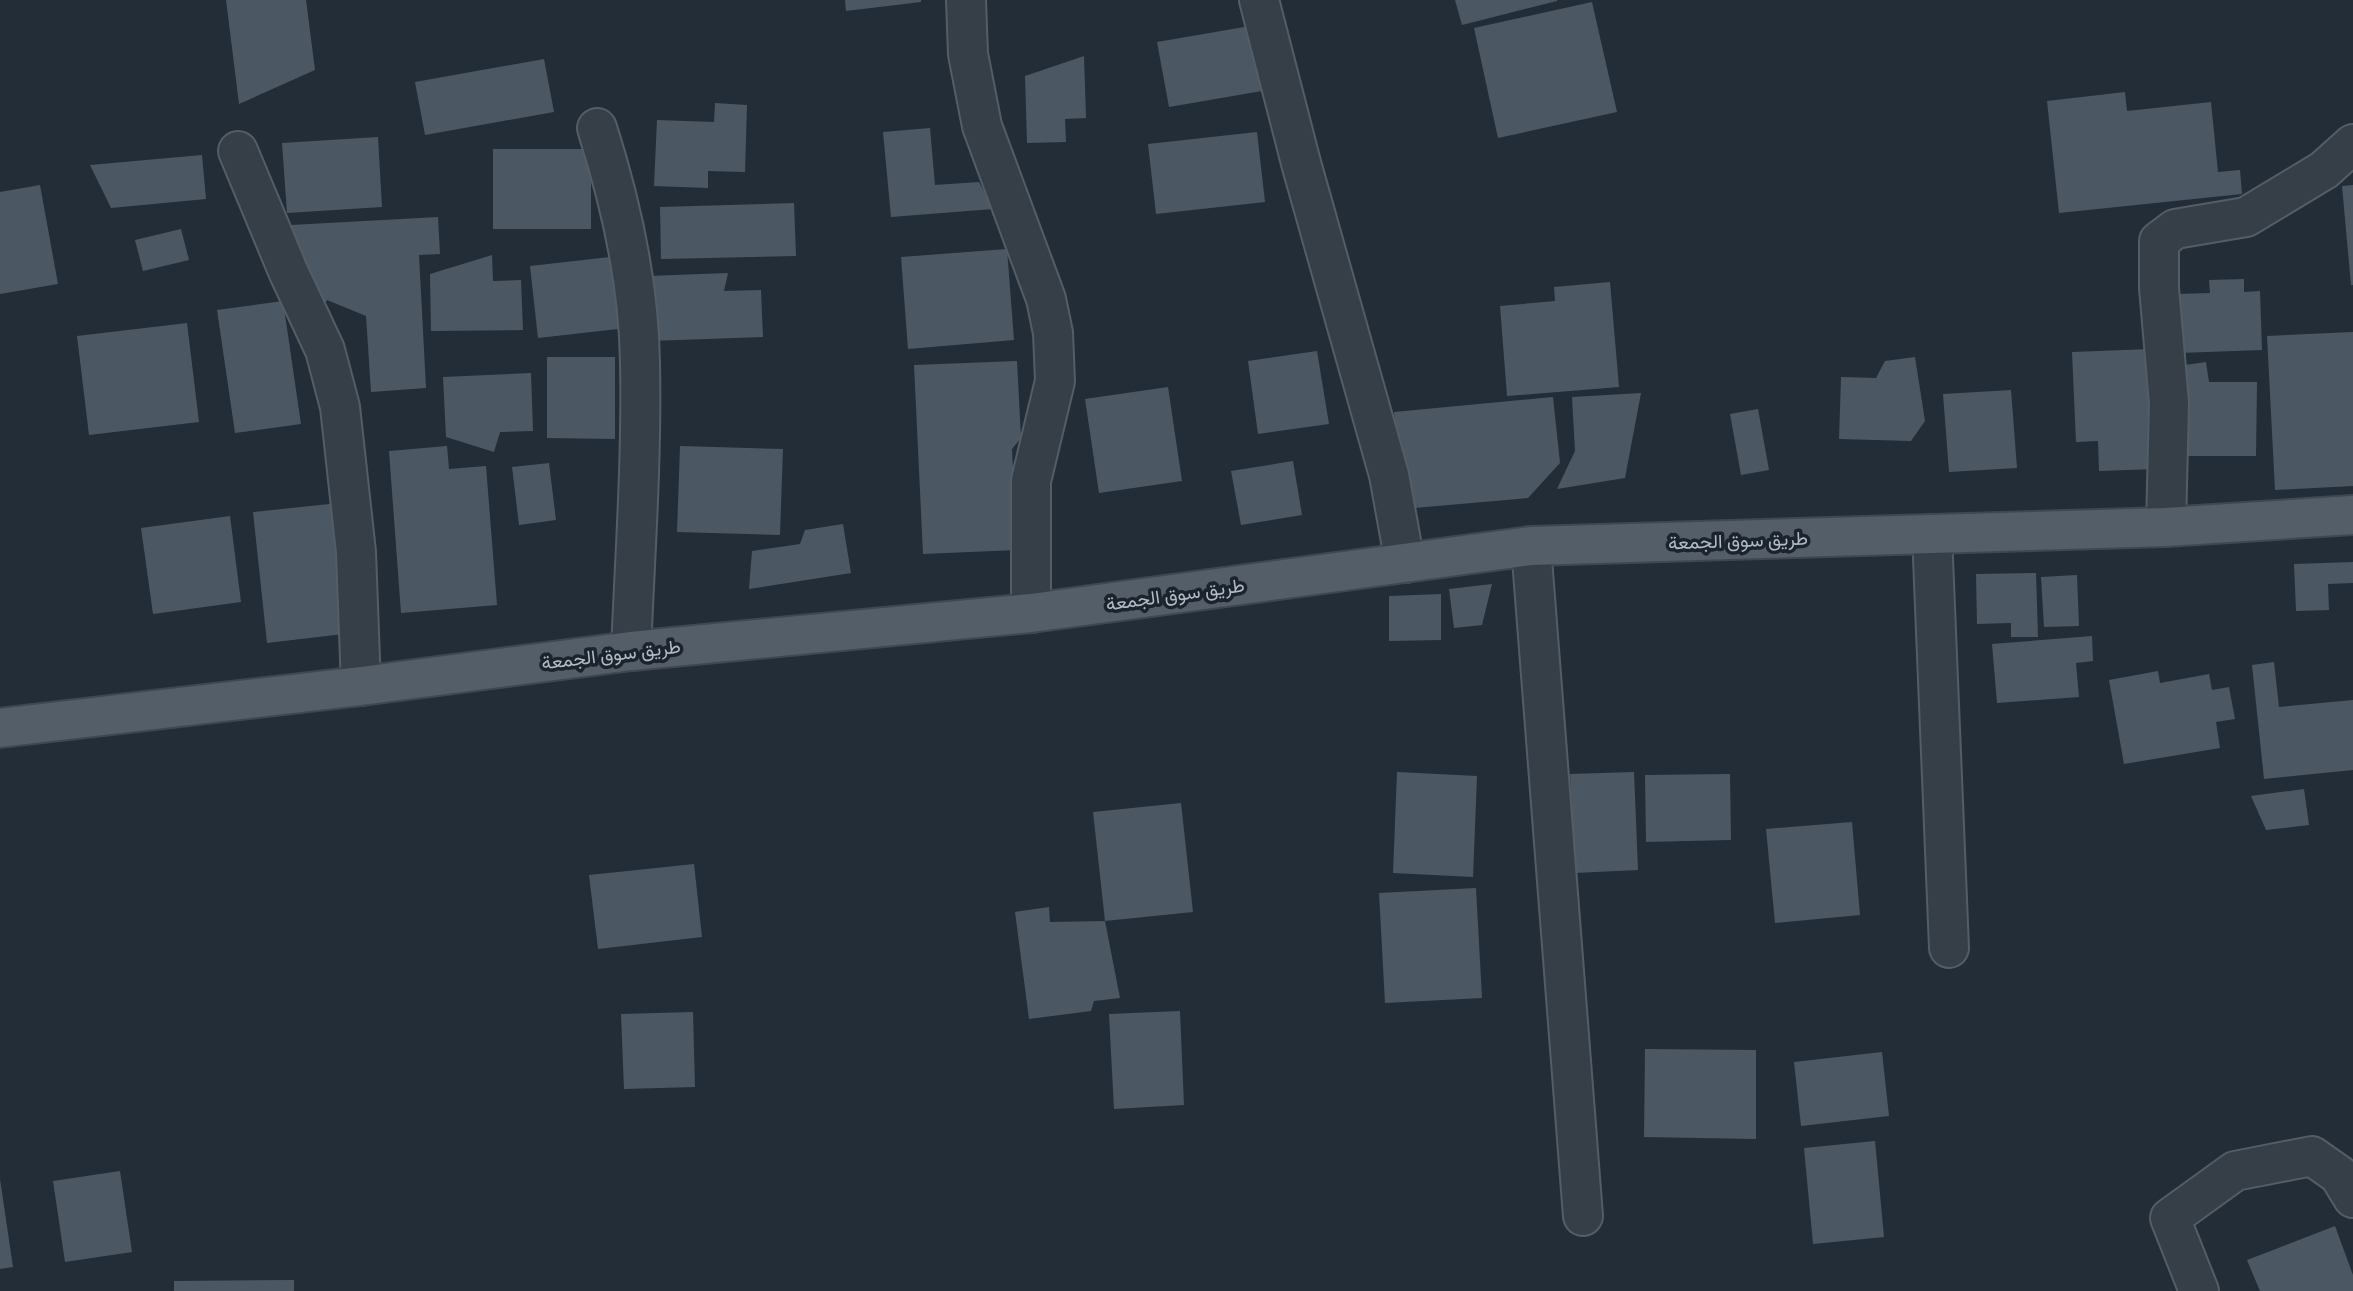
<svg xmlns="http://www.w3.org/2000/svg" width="2353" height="1291" font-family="'Roboto Condensed',Vazirmatn,sans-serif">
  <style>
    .building { fill: #4b5864 }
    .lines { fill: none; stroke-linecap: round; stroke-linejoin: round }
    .minor-casing { stroke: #545d66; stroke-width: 42 }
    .primary-casing { stroke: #3f4852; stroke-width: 42 }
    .minor { stroke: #363f48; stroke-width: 38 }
    .primary { stroke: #545e68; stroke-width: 38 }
    .labels { text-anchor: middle; stroke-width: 7; stroke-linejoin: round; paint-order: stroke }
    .street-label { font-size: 19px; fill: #b1bac5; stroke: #1b242d }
  </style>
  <rect width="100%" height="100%" fill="#222d38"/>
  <g class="building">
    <path d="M226,0h80l9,70 -76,34z"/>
    <path d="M845,0h76v2l-75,9z"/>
    <path d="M1455,0h102v1l-95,24z"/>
    <path d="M1592,2l25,110 -119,26 -24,-110z"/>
    <path d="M1262,24l11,65 -104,18 -12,-65z"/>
    <path d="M1084,56l2,62 -21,1 1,23 -39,1 -2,-67z"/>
    <path d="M544,59l10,53 -129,23 -10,-53z"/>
    <path d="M2125,92l2,19 84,-9 7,70 22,-2 2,24 -183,19 -12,-112z"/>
    <path d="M715,103l32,2 -2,67 -37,-1v17l-54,-2 3,-66 57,2z"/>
    <path d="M930,128l5,57 44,-3 14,27 -102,8 -8,-85z"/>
    <path d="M1257,132l8,70 -109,12 -8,-70z"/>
    <path d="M378,137l4,70 -95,6 -5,-70z"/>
    <rect x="493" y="149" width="98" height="80"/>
    <path d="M202,155l4,44 -95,9 -21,-43z"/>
    <path d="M40,185l18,99 -58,10v-102z"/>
    <path d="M2353,185v100h-2l-9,-99z"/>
    <path d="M794,203l2,53 -135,3 -1,-52z"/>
    <path d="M438,217l2,37 -21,1 7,133 -55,4 -5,-76 -39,-16 -5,10 -31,-85z"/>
    <path d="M181,229l8,31 -46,11 -8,-31z"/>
    <path d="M1007,249l7,91 -106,9 -7,-92z"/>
    <path d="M492,255l1,26 28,-1 2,50 -92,1 -1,-57z"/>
    <path d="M619,256l8,72 -89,10 -8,-72z"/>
    <path d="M728,273l-4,18 37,-1 2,47 -113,4 -2,-65z"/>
    <path d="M2244,279v13l16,-1 2,59 -83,3 -1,-59 32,-1 -1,-13z"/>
    <path d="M1610,282l9,105 -112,9 -7,-90 55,-5 -1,-14z"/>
    <path d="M283,301l18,123 -66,9 -18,-123z"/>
    <path d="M187,323l12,99 -110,13 -12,-99z"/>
    <path d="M2353,332v154l-78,4 -8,-154z"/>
    <path d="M2151,349l5,120 -57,2 -1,-30 -22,1 -4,-90z"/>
    <path d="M1317,351l12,73 -71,10 -10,-73z"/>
    <path d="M547,357h68v82l-68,-1z"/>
    <path d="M1915,357l10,64 -14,20 -72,-2 2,-62 35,1 9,-17z"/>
    <path d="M1017,361l4,77 -9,11 5,101 -94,4 -9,-189z"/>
    <path d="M2206,362l3,20h48l-1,74h-68l-3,-91z"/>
    <path d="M531,373l2,58 -33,1 -6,20 -48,-15 -3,-60z"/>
    <path d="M1168,387l14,94 -83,12 -14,-94z"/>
    <path d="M2011,390l6,78 -68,4 -6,-78z"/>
    <path d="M1641,393l-16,85 -68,11 18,-38 -3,-54z"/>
    <path d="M1553,397l7,66 -32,35 -125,11 -9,-97z"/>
    <path d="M1758,409l11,61 -28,5 -11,-61z"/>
    <path d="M447,446l2,23 37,-3 11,139 -96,8 -12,-162z"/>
    <path d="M680,446l103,3 -3,86 -103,-3z"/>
    <path d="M1293,461l9,54 -61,10 -10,-54z"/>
    <path d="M549,463l7,57 -37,5 -7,-58z"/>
    <path d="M339,503l13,130 -85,10 -14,-131z"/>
    <path d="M230,516l11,86 -88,12 -12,-86z"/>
    <path d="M843,524l8,49 -102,16 3,-38 48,-7 5,-14z"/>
    <path d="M2353,562v21l-25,1 1,26 -33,1 -2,-47z"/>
    <path d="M2036,573l2,64h-27v-14l-34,1 -1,-50z"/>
    <path d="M2077,575l2,51 -35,1 -3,-50z"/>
    <path d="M1492,584l-10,41 -28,3 -5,-39z"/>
    <path d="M1441,594v46l-52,1v-45z"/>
    <path d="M2092,636l1,25 -17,2 3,34 -82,6 -5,-59z"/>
    <path d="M2274,662l5,45 74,-7v70l-89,9 -12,-114z"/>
    <path d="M2158,671l2,12 49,-9 3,16 17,-3 6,32 -19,3 4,26 -96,16 -15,-84z"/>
    <path d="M1397,772l80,4 -4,101 -80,-4z"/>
    <path d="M1634,772l4,98 -63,3 -5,-99z"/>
    <path d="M1730,774l1,66 -85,2 -1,-67z"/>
    <path d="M2304,789l5,36 -43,5 -15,-34z"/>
    <path d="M1181,803l12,109 -88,9 15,77 -26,3 -3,10 -62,8 -14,-107 34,-5 1,15 55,-1 -12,-109z"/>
    <path d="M1852,822l8,93 -85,8 -9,-94z"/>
    <path d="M694,864l8,73 -104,12 -9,-74z"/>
    <path d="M1476,888l6,110 -97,5 -6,-110z"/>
    <path d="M1180,1011l4,94 -70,4 -5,-95z"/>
    <path d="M693,1012l2,75 -71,2 -3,-75z"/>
    <path d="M1645,1049l111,1v89l-112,-2z"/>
    <path d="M1882,1052l7,64 -88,10 -7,-64z"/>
    <path d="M1875,1141l9,96 -71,7 -9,-96z"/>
    <path d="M120,1171l12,81 -67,10 -12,-81z"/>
    <path d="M0,1179l13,88 -13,2z"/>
    <path d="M2335,1226l18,49v16h-93l-13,-31z"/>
    <path d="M294,1280v11h-120v-10z"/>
  </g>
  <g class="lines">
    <defs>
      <g id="minor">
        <path d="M966,0l2,54 14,72 64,173 7,34 2,48 -24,100v132"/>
        <path d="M1259,0l42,163 88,312 16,88"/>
        <path d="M597,128c24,75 42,155 43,235 2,95 -5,192 -9,288"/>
        <path d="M238,151l50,120 37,79 15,57 16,145 5,134"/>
        <path d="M2166,527l3,-124 -10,-115v-47l16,-12 71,-12 78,-47 29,-26"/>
        <path d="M1932,534l17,414"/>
        <path d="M1531,546l52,670"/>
        <path d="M2199,1291l-29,-73 65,-47 77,-15 27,19 14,23"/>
      </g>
      <path id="primary" d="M0,728l361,-42 270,-35 400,-38 500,-67 635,-19 187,-12"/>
    </defs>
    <use href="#minor" class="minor-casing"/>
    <use href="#primary" class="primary-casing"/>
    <use href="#minor" class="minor"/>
    <use href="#primary" class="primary"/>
  </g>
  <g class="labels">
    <g class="street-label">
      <text transform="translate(1738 540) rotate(-2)" y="7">طريق سوق الجمعة</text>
      <text transform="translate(1175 594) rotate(-8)" y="7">طريق سوق الجمعة</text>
      <text transform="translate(611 654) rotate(-7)" y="7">طريق سوق الجمعة</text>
    </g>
  </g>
</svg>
